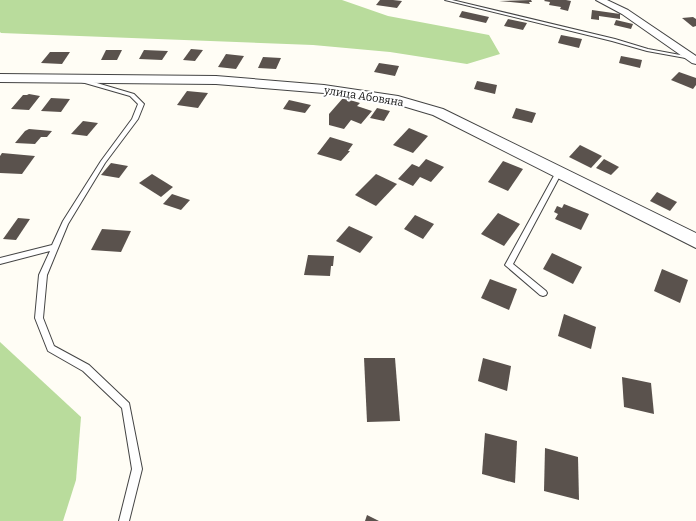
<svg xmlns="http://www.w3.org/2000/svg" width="696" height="521" font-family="Bitter,serif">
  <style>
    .forest { fill: #b9dc9c }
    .building { fill: #5a524d }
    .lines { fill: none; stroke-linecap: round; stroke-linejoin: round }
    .service-casing { stroke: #444; stroke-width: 2 }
    .minor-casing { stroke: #444; stroke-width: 2 }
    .tertiary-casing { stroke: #444; stroke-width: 2 }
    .service { fill: #fff; fill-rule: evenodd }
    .minor { fill: #fff; fill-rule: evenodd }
    .tertiary { fill: #fff; fill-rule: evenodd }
    .labels { text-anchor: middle; stroke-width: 4; stroke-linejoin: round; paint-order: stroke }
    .far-street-label { font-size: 11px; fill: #111; stroke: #fff }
  </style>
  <rect width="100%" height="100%" fill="#fffdf5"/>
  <g class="forest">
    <path d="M0,0h342l46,16 101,19 11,19 -33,10 -77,-12 -77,-7 -312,-12 -1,-1z"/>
    <path d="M0,342l81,75 -5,63 -13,41h-63z"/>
  </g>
  <g class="building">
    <path d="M380,0h13l9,1 -5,7 -21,-3z"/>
    <path d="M531,0l1,2h-3l1,2 -31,-3z"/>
    <path d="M545,0h21l5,1 -3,10 -8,-2 1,-2 -12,-2 1,-3 -6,-1z"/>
    <path d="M592,10l28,4v5l-21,-3v4l-8,-1z"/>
    <path d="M462,11l27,6 -3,6 -27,-6z"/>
    <path d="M693,17l3,2v7l-3,1 -11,-9z"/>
    <path d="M508,19l19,4 -4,7 -19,-4z"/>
    <path d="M616,20l17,4 -2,5 -17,-4z"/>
    <path d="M561,35l21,4 -3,9 -21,-5z"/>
    <path d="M191,49l12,1 -8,11 -12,-1z"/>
    <path d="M106,50h16l-5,10h-16z"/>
    <path d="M144,50l24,1 -6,9 -23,-1z"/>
    <path d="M50,52h20l-8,12 -21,-1z"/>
    <path d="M226,54l18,2 -8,13 -18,-2z"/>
    <path d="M621,56l21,4 -2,8 -21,-5z"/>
    <path d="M263,57l18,1 -5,11 -18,-1z"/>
    <path d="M379,63l20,3 -4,10 -21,-4z"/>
    <path d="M679,72l17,6v7l-3,4 -22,-9z"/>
    <path d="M477,81l20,4 -2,9 -21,-5z"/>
    <path d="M187,91l21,2 -10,15 -21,-3z"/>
    <path d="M29,94l11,2 -11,14 -18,-1 12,-14h4z"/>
    <path d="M51,98l19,1 -9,13 -20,-1z"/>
    <path d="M343,98l17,5 -3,3 15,5 -11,13 -10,-4 -7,9 -15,-4v-11z"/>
    <path d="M289,100l22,5 -6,8 -22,-4z"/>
    <path d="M377,108l13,3 -6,10 -14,-3z"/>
    <path d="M516,108l20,5 -4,10 -20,-5z"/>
    <path d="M83,121l15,2 -11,13 -16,-2z"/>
    <path d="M409,128l19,8 -15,17 -20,-8z"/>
    <path d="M29,129l23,2 -5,6h-6l-6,7 -20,-1 10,-12z"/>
    <path d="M330,137l23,7 -5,7h2l-9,10 -24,-7z"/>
    <path d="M580,145l22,11 -11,12 -22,-11z"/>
    <path d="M2,153l33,3 -13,18 -22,-1v-17z"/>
    <path d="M426,159l18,8 -13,15 -11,-5 -7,9 -15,-7 14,-15 7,3z"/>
    <path d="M604,159l15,8 -8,8 -15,-7z"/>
    <path d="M503,161l20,8 -15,22 -20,-9z"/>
    <path d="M111,163l17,3 -9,12 -18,-3z"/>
    <path d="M152,174l21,13 -12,10 -22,-14z"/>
    <path d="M376,174l21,10 -21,22 -21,-11z"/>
    <path d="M657,192l20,10 -7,9 -20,-10z"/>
    <path d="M172,194l18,6 -9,10 -18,-6z"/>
    <path d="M564,204l25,10 -8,16 -26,-11 3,-5 -4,-2 3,-6 5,2z"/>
    <path d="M498,213l22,11 -16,22 -23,-12z"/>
    <path d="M415,215l19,9 -11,15 -19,-10z"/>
    <path d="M18,218l12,1 -14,21 -13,-1z"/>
    <path d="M349,226l24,11 -13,16 -24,-12z"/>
    <path d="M102,229l29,2 -10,21 -30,-2z"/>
    <path d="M552,253l30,14 -9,17 -30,-15z"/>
    <path d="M308,255l26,1 -1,10h-2l-1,10 -26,-1z"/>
    <path d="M662,269l26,11 -8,23 -26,-12z"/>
    <path d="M490,279l27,10 -8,21 -28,-12z"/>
    <path d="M564,314l32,13 -5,22 -33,-13z"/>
    <path d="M364,358h31l5,63 -33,1z"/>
    <path d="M483,358l28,8 -4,25 -29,-10z"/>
    <path d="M622,377l29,6 3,31 -30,-7z"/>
    <path d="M485,433l32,8 -2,42 -33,-9z"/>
    <path d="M545,448l33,9 1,43 -35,-9z"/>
    <path d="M367,515l12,6h-14z"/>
  </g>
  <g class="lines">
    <defs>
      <g id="service">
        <path d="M445,0h7l163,39 33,10 43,8 2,1 -2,1 -44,-8 -35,-10z"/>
        <path d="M80,78l54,16 10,10 -6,15 -33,44 -37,61 -21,51 -4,43 11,28 35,19 40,38 13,66 -13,52h-10l13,-52 -10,-61 -39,-37 -35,-20 -13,-33 4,-43 11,-24 -50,13v-6l52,-13 11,-24 38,-60 31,-42 6,-15 -8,-8 -52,-15 -1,-1z"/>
        <path d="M559,170l3,2 -49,92 33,27 1,2 -1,2 -3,1 -3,-1 -35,-30 51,-93z"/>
      </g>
      <path id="minor" d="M596,0h11l21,10 68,46v8l-4,-1 -70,-49z"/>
      <path id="tertiary" d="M0,74l216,2 108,9 74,11 45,13 253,124v15l-263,-133 -37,-11 -72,-11 -108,-9 -216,-2z"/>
    </defs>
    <use href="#service" class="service-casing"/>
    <use href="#minor" class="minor-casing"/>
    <use href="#tertiary" class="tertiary-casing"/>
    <use href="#service" class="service"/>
    <use href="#minor" class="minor"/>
    <use href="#tertiary" class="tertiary"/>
  </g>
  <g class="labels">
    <g class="far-street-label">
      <text transform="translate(364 96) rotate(9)" y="4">улица Абовяна</text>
    </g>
  </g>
</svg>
